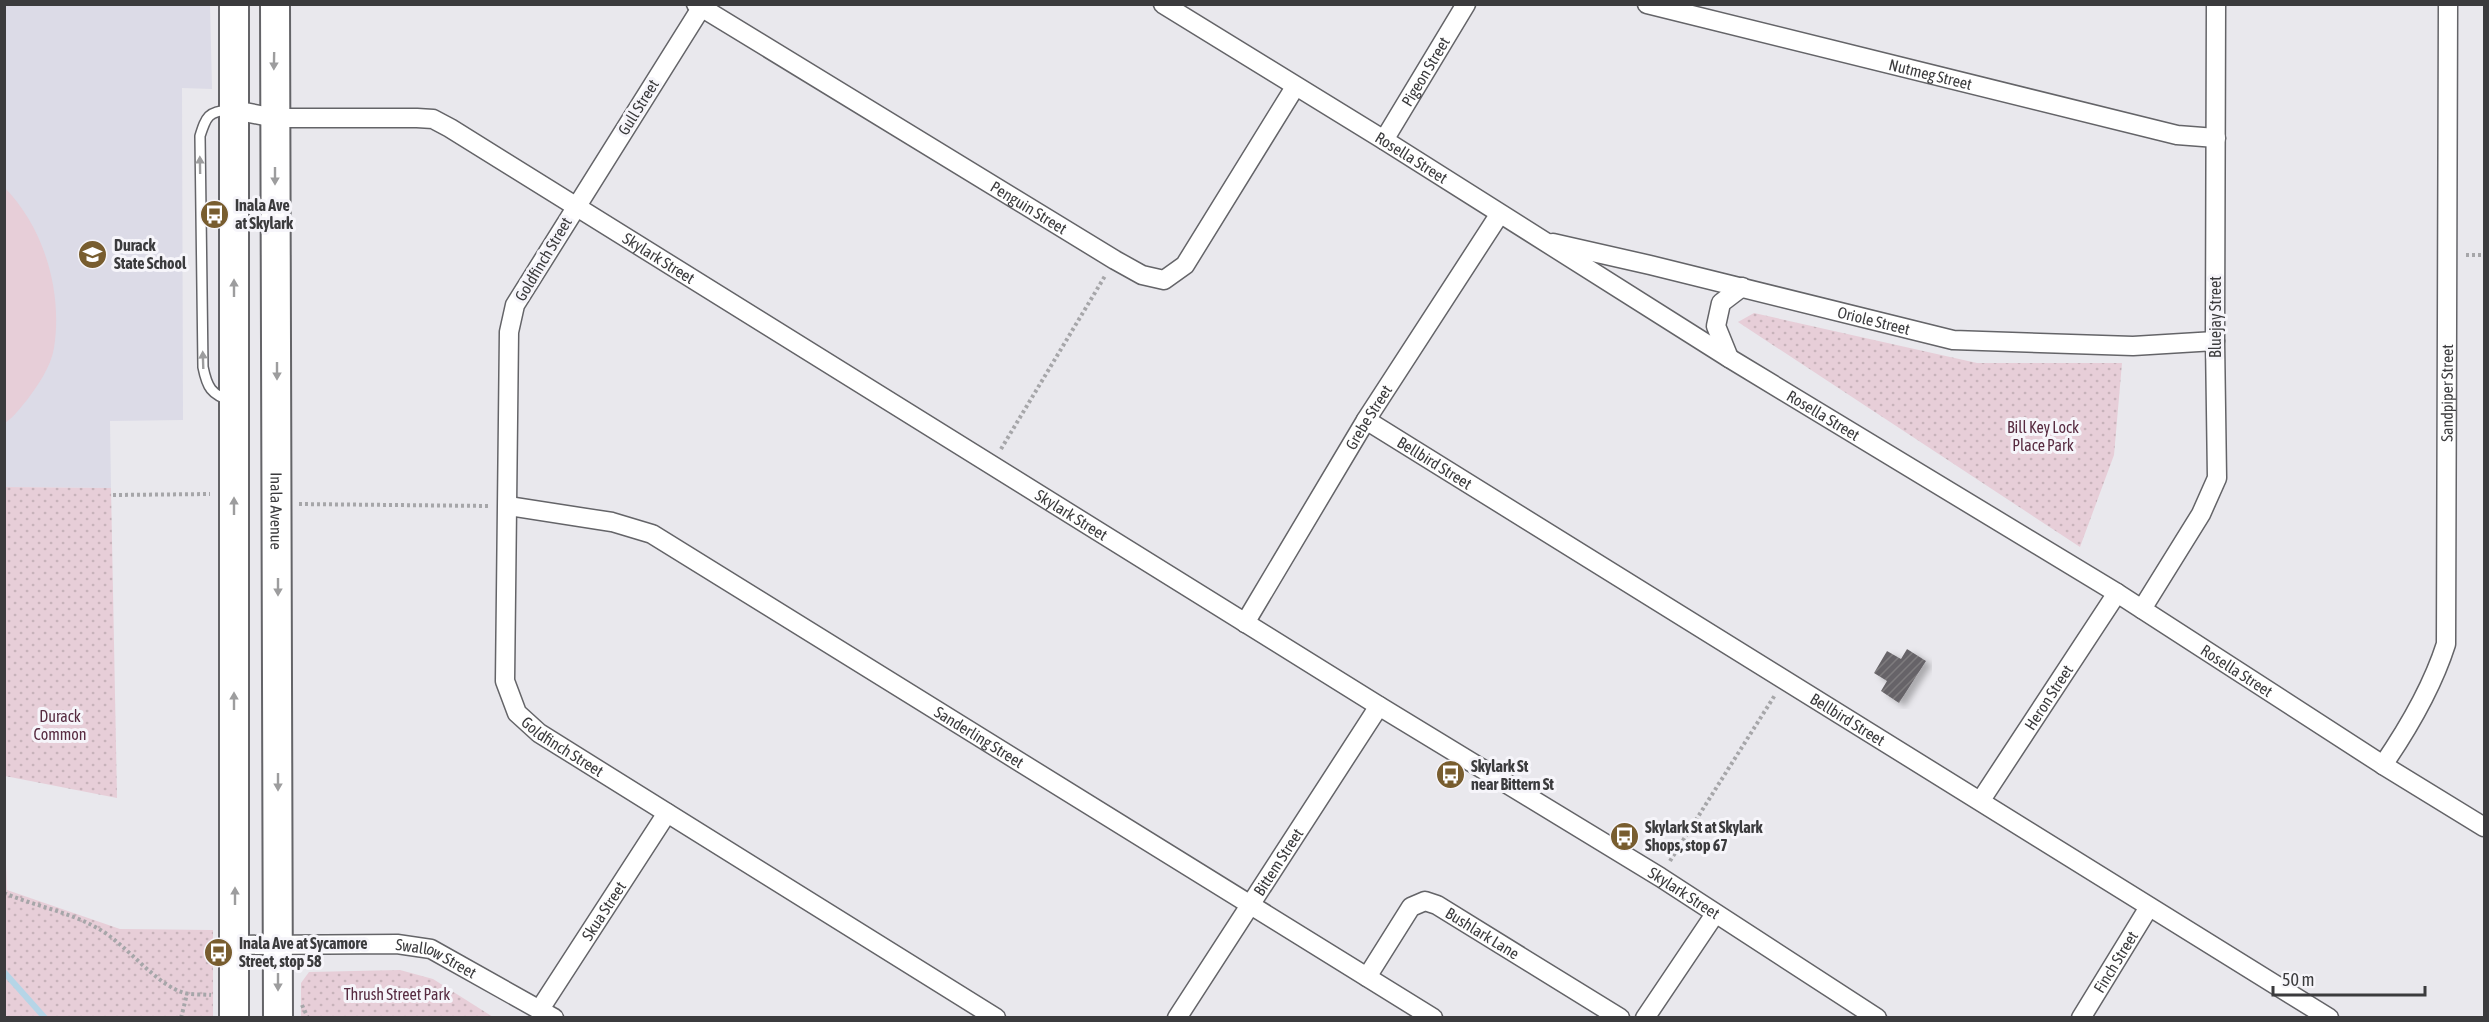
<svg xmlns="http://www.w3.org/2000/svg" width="2489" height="1022" font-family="'Asap Condensed',sans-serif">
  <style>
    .built { fill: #dcdbe7 }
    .grass { fill: #e7ced8 }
    .park { fill: url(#park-dots) }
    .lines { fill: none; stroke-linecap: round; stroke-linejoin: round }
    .stream { stroke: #b5d5e7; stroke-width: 6 }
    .building { fill: url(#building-hatch); filter: url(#shadow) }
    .service-casing { stroke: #646468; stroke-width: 12 }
    .minor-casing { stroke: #646468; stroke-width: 21 }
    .primary-casing { stroke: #646468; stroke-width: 32 }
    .path { stroke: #a6a6a9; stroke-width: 4; stroke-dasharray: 3 3; stroke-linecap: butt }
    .service { stroke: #fff; stroke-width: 9 }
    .minor { stroke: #fff; stroke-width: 18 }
    .primary { stroke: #fff; stroke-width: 28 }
    .oneway { fill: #9d9d9e }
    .labels { text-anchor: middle; stroke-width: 6; stroke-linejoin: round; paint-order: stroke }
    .street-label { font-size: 16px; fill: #3b3b3d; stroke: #f6f5fa }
    .poi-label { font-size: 16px; font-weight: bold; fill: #3b3b3d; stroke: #f6f5fa; text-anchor: start }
    .park-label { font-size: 16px; fill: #572b40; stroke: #f6f5fa }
  </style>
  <defs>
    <pattern id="park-dots" width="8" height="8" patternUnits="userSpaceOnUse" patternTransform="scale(1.5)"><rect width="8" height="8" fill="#e7ced8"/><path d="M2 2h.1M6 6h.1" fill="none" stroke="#c7b2ba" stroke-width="1.8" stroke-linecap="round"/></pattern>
    <pattern id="building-hatch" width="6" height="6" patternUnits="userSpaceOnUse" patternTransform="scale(1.5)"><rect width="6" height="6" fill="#666367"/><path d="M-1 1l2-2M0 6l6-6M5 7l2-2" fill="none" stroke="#7e7b7e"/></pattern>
    <filter id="shadow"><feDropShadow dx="6" dy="4" stdDeviation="3" flood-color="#0004"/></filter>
  </defs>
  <rect width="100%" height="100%" fill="#e9e8ed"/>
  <path class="built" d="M5,5h205l2,84 -30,-1 1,332 -73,1 1,67 -106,-1z"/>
  <path class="grass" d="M4,187c40,40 59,105 50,161 -3,19 -16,37 -27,52 -7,8 -13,17 -22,23z"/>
  <g class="park">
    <path d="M1754,313l223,50h145l-8,92 -34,92 -342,-225z"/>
    <path d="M5,487l106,1 6,310 -112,-22z"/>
    <path d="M5,839l2,51 113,39 93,1v87h-208z"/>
    <path d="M400,970l33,9 60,38h-192v-34l8,-11z"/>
  </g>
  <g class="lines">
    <path class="stream" d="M4,972l41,46"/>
  </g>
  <path class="building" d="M1907,649l19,12 -27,42 -18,-12 6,-10 -13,-8 13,-22 14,8z"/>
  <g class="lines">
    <defs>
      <path id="service" d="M230,110c-22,1 -24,7 -30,26l3,231c4,20 8,28 29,34"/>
      <g id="minor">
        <path id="s1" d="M696,4l419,256 27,15 22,5 21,-15 110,-178"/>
        <path id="s2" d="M1163,4l221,136 345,218 388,235 266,172 101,62"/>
        <path id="s3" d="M1647,4l530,131 39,3"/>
        <path id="s4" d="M701,8l-186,297 -6,27 -4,349 12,32 22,20 457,285"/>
        <path id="s5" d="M234,110l41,8h142l16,1 17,9 929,578 281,171 217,141"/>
        <path id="s6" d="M1384,140l82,-136"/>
        <path id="s7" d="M1553,243l97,22 303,75 180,6 82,-5"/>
        <path d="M1729,358l-13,-32 5,-23 21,-16"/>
        <path id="s8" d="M1366,420l963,598"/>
        <path id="s9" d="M508,506l104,16 40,12 781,484"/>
        <path d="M2142,609l59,-95 16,-36 -2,-137 1,-337"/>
        <path id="s10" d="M1245,623l121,-203 133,-205"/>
        <path id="s11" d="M2383,765c26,-38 49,-77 63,-121l2,-640"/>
        <path id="s12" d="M1981,800l136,-207"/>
        <path id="s13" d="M235,945l162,-1 34,5 123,69"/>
        <path id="s14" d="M1367,977l44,-70 14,-6 12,4 183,113"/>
        <path id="s15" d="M540,1009l127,-196"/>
        <path id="s16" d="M1177,1018l202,-312"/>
        <path d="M1645,1018l70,-104"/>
        <path id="s17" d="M2081,1018l68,-111"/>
      </g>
      <g id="primary">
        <path d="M234,4v1014"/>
        <path id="s18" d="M275,4l3,1014"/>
      </g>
    </defs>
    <use href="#service" class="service-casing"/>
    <use href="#minor" class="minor-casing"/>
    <use href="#primary" class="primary-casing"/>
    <g class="path">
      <path d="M2466,255h18"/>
      <path d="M1001,449l104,-173"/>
      <path d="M113,495l97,-1"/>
      <path d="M299,504l191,2"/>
      <path d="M1670,861l105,-166"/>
      <path d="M4,893c31,13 66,19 95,36 28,16 56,55 85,64 8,2 18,1 27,2"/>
      <path d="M302,1005l6,13"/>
      <path d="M181,1018l6,-24"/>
    </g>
    <use href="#service" class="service"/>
    <use href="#minor" class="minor"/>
    <use href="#primary" class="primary"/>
  </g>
  <defs><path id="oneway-solid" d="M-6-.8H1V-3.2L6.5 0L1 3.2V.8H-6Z" transform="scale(1.5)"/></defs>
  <g class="oneway">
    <use href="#oneway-solid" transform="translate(274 61) rotate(91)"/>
    <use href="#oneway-solid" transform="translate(200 165) rotate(-91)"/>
    <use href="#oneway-solid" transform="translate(275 176) rotate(90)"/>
    <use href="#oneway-solid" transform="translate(234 288) rotate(-90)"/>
    <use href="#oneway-solid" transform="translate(203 360) rotate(-92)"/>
    <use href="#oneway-solid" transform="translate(277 371) rotate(90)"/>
    <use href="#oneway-solid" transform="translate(234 506) rotate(-90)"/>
    <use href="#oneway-solid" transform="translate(278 587) rotate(90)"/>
    <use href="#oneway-solid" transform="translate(234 701) rotate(-90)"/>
    <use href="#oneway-solid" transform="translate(278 782) rotate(90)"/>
    <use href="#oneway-solid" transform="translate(235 896) rotate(-90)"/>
    <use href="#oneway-solid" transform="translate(278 982) rotate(90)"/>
  </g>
  <defs>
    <symbol id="bus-disc" viewBox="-11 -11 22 22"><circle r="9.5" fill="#785d2f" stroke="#f6f5fa"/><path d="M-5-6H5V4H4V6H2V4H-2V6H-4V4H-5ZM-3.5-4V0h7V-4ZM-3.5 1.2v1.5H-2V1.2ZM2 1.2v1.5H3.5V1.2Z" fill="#fff"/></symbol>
    <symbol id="school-disc" viewBox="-11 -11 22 22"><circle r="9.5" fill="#785d2f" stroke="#f6f5fa"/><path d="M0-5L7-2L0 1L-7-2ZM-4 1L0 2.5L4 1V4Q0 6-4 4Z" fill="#fff"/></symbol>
  </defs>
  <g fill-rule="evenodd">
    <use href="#bus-disc" x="198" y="198" width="33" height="33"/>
    <use href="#school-disc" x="76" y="238" width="33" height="33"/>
    <use href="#bus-disc" x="1434" y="758" width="33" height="33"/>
    <use href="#bus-disc" x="1608" y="820" width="33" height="33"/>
    <use href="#bus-disc" x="202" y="936" width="33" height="33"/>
  </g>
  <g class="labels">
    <g class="street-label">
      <text dy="6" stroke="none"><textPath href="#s6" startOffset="80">Pigeon Street</textPath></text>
      <text dy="6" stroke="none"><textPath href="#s3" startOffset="292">Nutmeg Street</textPath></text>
      <text transform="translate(638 107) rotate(-58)" y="6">Gull Street</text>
      <text dy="6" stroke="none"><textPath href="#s2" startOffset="292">Rosella Street</textPath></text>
      <text dy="6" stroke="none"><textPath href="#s1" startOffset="390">Penguin Street</textPath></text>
      <text dy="6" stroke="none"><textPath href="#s5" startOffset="465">Skylark Street</textPath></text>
      <text transform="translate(543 259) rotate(-59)" y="6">Goldfinch Street</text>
      <text transform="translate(2215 317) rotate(-90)" y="6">Bluejay Street</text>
      <text dy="6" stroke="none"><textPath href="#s7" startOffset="330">Oriole Street</textPath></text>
      <text dy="6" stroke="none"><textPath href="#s11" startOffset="388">Sandpiper Street</textPath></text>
      <text dy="6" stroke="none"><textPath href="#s2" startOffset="778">Rosella Street</textPath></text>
      <text dy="6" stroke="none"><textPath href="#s10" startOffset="240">Grebe Street</textPath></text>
      <text dy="6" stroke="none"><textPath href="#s8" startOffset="81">Bellbird Street</textPath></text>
      <text dy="6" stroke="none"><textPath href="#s18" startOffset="507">Inala Avenue</textPath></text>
      <text dy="6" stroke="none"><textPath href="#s5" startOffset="951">Skylark Street</textPath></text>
      <text dy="6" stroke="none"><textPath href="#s2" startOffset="1264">Rosella Street</textPath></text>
      <text dy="6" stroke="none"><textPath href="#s12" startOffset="123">Heron Street</textPath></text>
      <text dy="6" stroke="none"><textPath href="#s8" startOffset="567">Bellbird Street</textPath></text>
      <text dy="6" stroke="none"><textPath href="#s9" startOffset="532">Sanderling Street</textPath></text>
      <text dy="6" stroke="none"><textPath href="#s4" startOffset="818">Goldfinch Street</textPath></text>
      <text dy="6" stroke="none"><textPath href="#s16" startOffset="186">Bittem Street</textPath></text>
      <text dy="6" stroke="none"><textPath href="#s5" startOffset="1671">Skylark Street</textPath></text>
      <text dy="6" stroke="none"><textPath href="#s15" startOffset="117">Skua Street</textPath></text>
      <text dy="6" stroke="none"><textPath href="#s14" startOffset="164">Bushlark Lane</textPath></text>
      <text dy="6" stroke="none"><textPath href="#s13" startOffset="204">Swallow Street</textPath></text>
      <text dy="6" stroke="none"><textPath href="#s17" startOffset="66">Finch Street</textPath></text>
    </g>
    <g class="poi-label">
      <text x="235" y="211">Inala Ave<tspan x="235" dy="18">at Skylark</tspan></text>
      <text x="114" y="251">Durack<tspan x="114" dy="18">State School</tspan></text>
      <text x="1471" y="772">Skylark St<tspan x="1471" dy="18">near Bittern St</tspan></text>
      <text x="1645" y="833">Skylark St at Skylark<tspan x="1645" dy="18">Shops, stop 67</tspan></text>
      <text x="239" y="949">Inala Ave at Sycamore<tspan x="239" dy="18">Street, stop 58</tspan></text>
    </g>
    <g class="park-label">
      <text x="2043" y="433">Bill Key Lock<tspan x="2043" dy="18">Place Park</tspan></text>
      <text x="60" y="722">Durack<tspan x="60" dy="18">Common</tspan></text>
      <text x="397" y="1000">Thrush Street Park</text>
    </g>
  </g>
  <rect width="2489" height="1022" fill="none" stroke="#3b3b3d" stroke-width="12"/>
  <path d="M2273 986v9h152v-9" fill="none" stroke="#3b3b3d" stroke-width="3"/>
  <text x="2282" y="986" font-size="18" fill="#3b3b3d" stroke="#f6f5fa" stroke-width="4.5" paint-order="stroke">50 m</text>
</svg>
